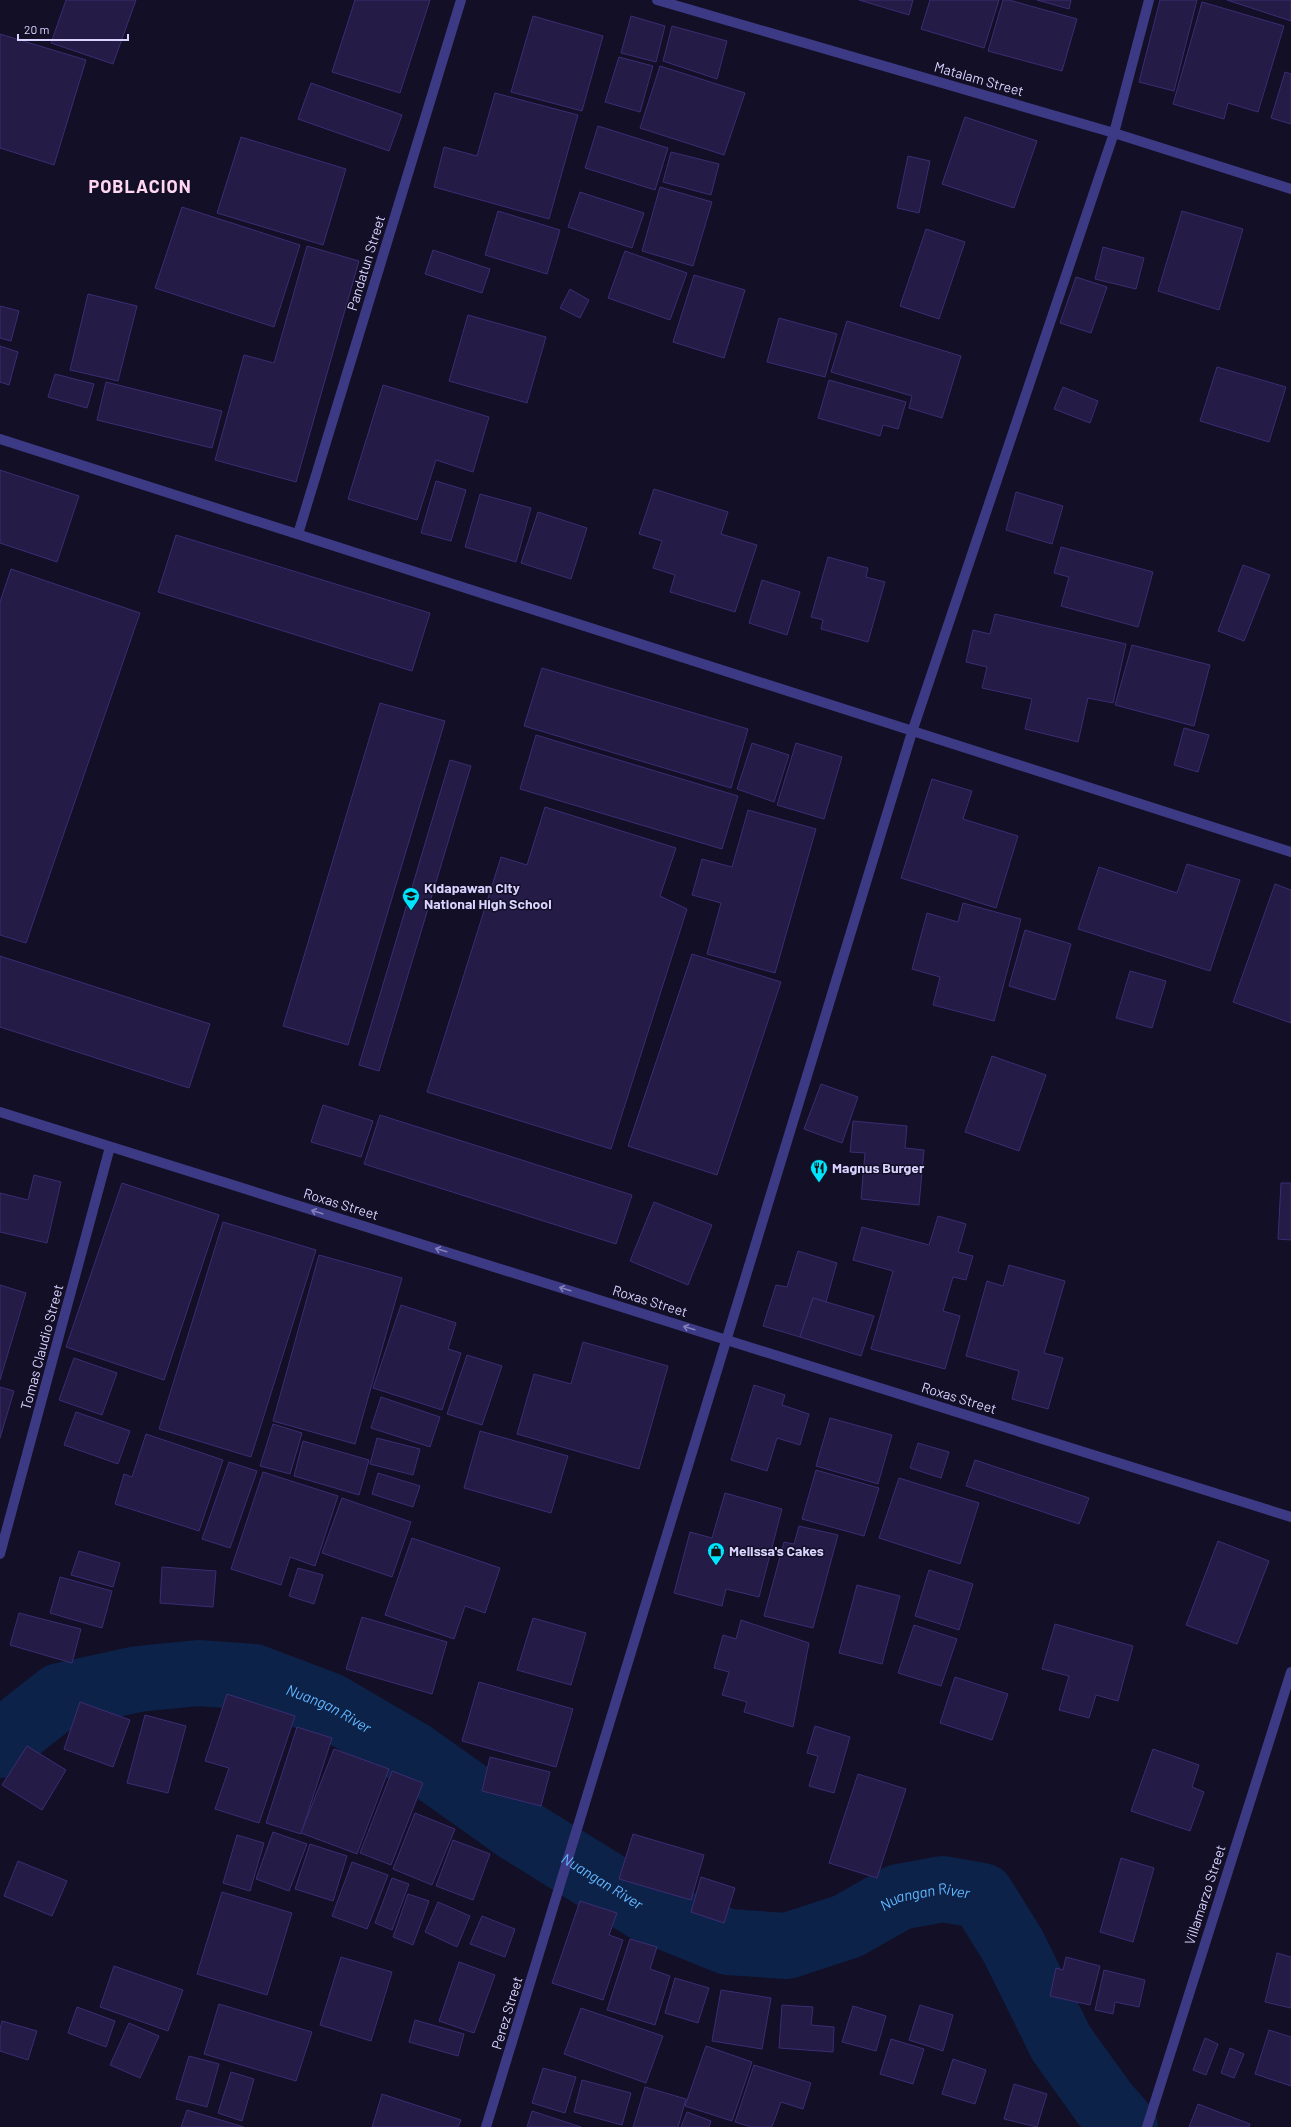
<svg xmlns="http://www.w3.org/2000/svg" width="1291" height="2127" font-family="Barlow,sans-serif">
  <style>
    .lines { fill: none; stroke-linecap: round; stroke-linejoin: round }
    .river { stroke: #0c2248; stroke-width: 66 }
    .building { fill: #241b47; stroke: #3b2d73 }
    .minor { stroke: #3d3a85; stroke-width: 10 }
    .oneway { stroke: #837fbc }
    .labels { text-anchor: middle; stroke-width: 3; stroke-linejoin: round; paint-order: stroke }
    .street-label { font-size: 14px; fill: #d9d4ff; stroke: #130f26 }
    .poi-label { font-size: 14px; font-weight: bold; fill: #d9d4ff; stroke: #130f26; text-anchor: start }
    .water-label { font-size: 15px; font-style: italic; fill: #62b6ff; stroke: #130f26 }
    .district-label { font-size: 18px; font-weight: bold; letter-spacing: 1px; fill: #ffd6f0; stroke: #130f26 }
  </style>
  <rect width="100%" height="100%" fill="#130f26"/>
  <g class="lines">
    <path class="river" id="s1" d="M0,1745l23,-20 37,-29 78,-17 60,-6 56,4 74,28 84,49 107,76 127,79 82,33 59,4 61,-20 51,-29 44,-8 39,7 31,50 48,97 43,60 21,24"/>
  </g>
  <g class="building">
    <path d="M66,0h70l-23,64 -62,-21z"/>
    <path d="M355,0h75l-30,93 -68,-21z"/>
    <path d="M859,0h54l-4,15z"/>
    <path d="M930,0h69l-15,48 -63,-19z"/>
    <path d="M1003,0h6l68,19 -15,52 -74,-20z"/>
    <path d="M1037,0h34l-2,9z"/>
    <path d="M1160,0h37l-23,91 -35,-9z"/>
    <path d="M1227,0h64v21z"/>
    <path d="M1202,2l82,24 -26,86 -30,-9 -4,16 -51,-15z"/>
    <path d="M533,16l70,20 -21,75 -71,-19z"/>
    <path d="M631,16l34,10 -9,36 -35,-9z"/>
    <path d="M672,26l55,15 -10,38 -54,-18z"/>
    <path d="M0,34l86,26 -32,105 -54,-17z"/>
    <path d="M619,57l34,9 -13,46 -35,-10z"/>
    <path d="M660,66l85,27 -21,62 -84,-27z"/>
    <path d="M1285,72l6,2v50l-20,-6z"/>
    <path d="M311,83l91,32 -13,36 -91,-32z"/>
    <path d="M495,93l83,22 -29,104 -115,-32 10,-40 33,9z"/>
    <path d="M965,117l72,24 -23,67 -72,-24z"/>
    <path d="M598,126l70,22 -13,42 -70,-22z"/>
    <path d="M241,137l105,32 -23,76 -106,-32z"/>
    <path d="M671,152l48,12 -8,31 -48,-13z"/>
    <path d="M908,156l22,5 -11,52 -22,-5z"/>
    <path d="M660,187l52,15 -19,64 -51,-15z"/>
    <path d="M580,192l64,21 -12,35 -64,-21z"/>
    <path d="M182,207l118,38 -26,82 -119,-39z"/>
    <path d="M498,211l62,19 -13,44 -62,-19z"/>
    <path d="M1182,211l61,18 -24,81 -61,-19z"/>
    <path d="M926,229l39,13 -26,77 -39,-13z"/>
    <path d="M307,246l52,15 -63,221 -81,-22 29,-105 30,8z"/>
    <path d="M1103,247l41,11 -8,31 -41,-10z"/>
    <path d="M433,250l57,19 -8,24 -57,-19z"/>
    <path d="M625,251l62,22 -17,47 -62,-22z"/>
    <path d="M694,275l51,15 -21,68 -51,-16z"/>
    <path d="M1076,277l31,10 -16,46 -31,-10z"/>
    <path d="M570,289l19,11 -9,18 -20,-10z"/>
    <path d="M88,294l49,12 -19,75 -48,-11z"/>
    <path d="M0,306l19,5 -8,30 -11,-3z"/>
    <path d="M468,315l78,22 -19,66 -78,-22z"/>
    <path d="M779,318l58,16 -12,43 -58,-15z"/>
    <path d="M847,321l114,35 -19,62 -33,-10 3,-12 -81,-24z"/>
    <path d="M0,346l18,6 -9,33 -9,-3z"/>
    <path d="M1217,367l69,20 -17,55 -69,-21z"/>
    <path d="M55,374l39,10 -7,24 -39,-11z"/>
    <path d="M829,380l77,22 -8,27 -15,-4 -3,11 -62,-18z"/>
    <path d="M106,382l116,29 -10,37 -115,-28z"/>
    <path d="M383,385l106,32 -16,55 -37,-12 -19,60 -69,-21z"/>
    <path d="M1063,387l35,14 -8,22 -36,-14z"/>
    <path d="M0,470l79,26 -22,66 -57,-19z"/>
    <path d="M436,481l30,9 -15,51 -30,-8z"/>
    <path d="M654,489l74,23 -7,22 36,11 -22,67 -65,-20 5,-17 -22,-7 9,-27 -23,-7z"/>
    <path d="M1016,492l47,14 -11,38 -46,-14z"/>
    <path d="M480,494l51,14 -15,54 -51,-15z"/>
    <path d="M538,512l49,16 -16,51 -50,-16z"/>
    <path d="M176,535l254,78 -18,58 -254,-79z"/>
    <path d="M1061,547l92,25 -15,55 -77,-21 8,-29 -15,-4z"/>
    <path d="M828,557l40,11 -2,9 19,5 -17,60 -47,-13 2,-9 -12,-3z"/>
    <path d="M1243,565l27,10 -26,66 -26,-10z"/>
    <path d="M11,569l129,44 -114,330 -26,-8v-333z"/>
    <path d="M762,580l38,12 -13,43 -38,-12z"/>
    <path d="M995,614l131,30 -13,59 -25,-5 -10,44 -53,-13 7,-30 -50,-11 5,-21 -21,-5 7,-32 17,4z"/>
    <path d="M1132,645l78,20 -16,61 -79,-21z"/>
    <path d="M542,668l206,61 -17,59 -207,-62z"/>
    <path d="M380,703l65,18 -97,324 -65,-19z"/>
    <path d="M1184,728l25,7 -11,37 -24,-7z"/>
    <path d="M536,735l202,61 -16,53 -202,-60z"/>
    <path d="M752,743l37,12 -15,47 -37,-13z"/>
    <path d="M796,743l46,14 -18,62 -47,-14z"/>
    <path d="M450,760l21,6 -92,305 -20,-6z"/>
    <path d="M932,779l40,12 -9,28 55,17 -22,72 -95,-30z"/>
    <path d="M545,807l131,41 -16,48 27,13 -76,240 -184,-57 74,-235 26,8z"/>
    <path d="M748,810l68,19 -41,144 -68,-19 14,-51 -29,-8 10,-36 30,8z"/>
    <path d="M1187,864l53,16 -30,91 -132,-42 21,-62 78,26z"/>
    <path d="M1275,884l16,6v133l-58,-21z"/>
    <path d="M963,903l58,16 -27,102 -61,-16 7,-28 -28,-8 15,-56 31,9z"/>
    <path d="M1025,930l46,14 -16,56 -46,-14z"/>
    <path d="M692,954l89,28 -64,193 -89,-29z"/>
    <path d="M0,956l210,68 -21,64 -189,-61z"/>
    <path d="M1130,971l36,10 -14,47 -36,-10z"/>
    <path d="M992,1056l54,19 -27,76 -54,-19z"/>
    <path d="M821,1084l37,13 -16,46 -38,-14z"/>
    <path d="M323,1105l50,16 -12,36 -50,-15z"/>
    <path d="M380,1115l252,80 -16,49 -252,-80z"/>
    <path d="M853,1121l54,5 -2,22 19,2 -5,55 -58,-6 4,-46 -15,-1z"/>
    <path d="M34,1175l27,7 -14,61 -47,-11v-39l28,7z"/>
    <path d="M122,1183l97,32 -55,165 -98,-33z"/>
    <path d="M1281,1183h10v57l-13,-1z"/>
    <path d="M654,1202l58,23 -24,60 -58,-24z"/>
    <path d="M938,1216l28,8 -8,28 15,4 -7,24 -13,-3 -10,34 17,5 -15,53 -74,-20 22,-78 -40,-11 9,-33 67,18z"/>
    <path d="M223,1222l93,28 -65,207 -92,-28z"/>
    <path d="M798,1251l39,12 -11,39 -13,-4 -13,39 -37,-11 13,-41 11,2z"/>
    <path d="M319,1255l83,23 -47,166 -82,-23z"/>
    <path d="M1009,1265l56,16 -21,72 19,5 -15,51 -36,-10 7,-28 -53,-15 21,-75 16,5z"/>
    <path d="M0,1285l26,8 -26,87z"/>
    <path d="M813,1298l61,18 -13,40 -61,-19z"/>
    <path d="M401,1305l55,18 -8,26 13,4 -19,57 -69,-22z"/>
    <path d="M583,1342l85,24 -29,103 -122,-35 17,-60 37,10z"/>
    <path d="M467,1355l35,11 -20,59 -35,-11z"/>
    <path d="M74,1358l43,15 -15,42 -43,-15z"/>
    <path d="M754,1385l31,10 -3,10 27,9 -9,31 -23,-7 -10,33 -36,-11z"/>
    <path d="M0,1387l14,4 -14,47z"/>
    <path d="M381,1397l59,20 -10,30 -59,-19z"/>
    <path d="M76,1412l54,19 -12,33 -54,-19z"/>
    <path d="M830,1418l62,17 -14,49 -62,-18z"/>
    <path d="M273,1424l29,9 -12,41 -30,-8z"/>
    <path d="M480,1431l88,25 -17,57 -87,-25z"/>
    <path d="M146,1434l77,26 -24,71 -84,-27 9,-30 8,3z"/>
    <path d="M377,1438l43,11 -7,26 -43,-11z"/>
    <path d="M303,1441l66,19 -10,35 -65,-19z"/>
    <path d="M918,1443l31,9 -8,26 -31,-10z"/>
    <path d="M975,1460l114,38 -10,26 -113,-38z"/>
    <path d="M229,1462l28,9 -27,77 -28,-9z"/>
    <path d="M816,1470l63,18 -15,48 -62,-17z"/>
    <path d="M263,1472l75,24 -23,70 -25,-9 -9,28 -50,-16z"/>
    <path d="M378,1473l42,13 -7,21 -41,-13z"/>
    <path d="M899,1478l80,25 -19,61 -81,-26z"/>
    <path d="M725,1493l57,16 -23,88 -33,-8 -4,17 -48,-13 16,-61 22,6z"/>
    <path d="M342,1498l69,24 -19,55 -70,-24z"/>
    <path d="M799,1526l39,9 -25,93 -49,-12 20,-74 10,2z"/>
    <path d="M412,1538l88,30 -15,45 -20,-7 -11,33 -69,-24z"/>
    <path d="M1218,1541l51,20 -32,83 -51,-19z"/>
    <path d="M79,1551l41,12 -7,24 -42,-12z"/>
    <path d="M162,1567l54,4 -3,36 -53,-4z"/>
    <path d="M298,1568l25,7 -9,29 -25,-8z"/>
    <path d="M929,1570l44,14 -14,46 -44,-14z"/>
    <path d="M60,1577l52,14 -10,37 -52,-15z"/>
    <path d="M857,1585l43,11 -18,68 -43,-11z"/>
    <path d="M19,1613l62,16 -9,34 -62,-18z"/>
    <path d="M362,1617l85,25 -15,52 -86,-25z"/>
    <path d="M533,1618l53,15 -15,52 -54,-15z"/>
    <path d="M741,1620l68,23 -16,84 -49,-15 3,-10 -25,-7 7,-23 -15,-4 9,-33 13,4z"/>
    <path d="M1055,1624l78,22 -15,55 -22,-6 -7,23 -30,-8 10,-34 -27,-7z"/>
    <path d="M914,1625l43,14 -16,47 -43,-13z"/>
    <path d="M955,1677l53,17 -16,46 -52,-17z"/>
    <path d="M479,1682l94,27 -17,58 -94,-26z"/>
    <path d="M227,1694l68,22 -36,107 -44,-14 14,-41 -24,-7z"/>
    <path d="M80,1702l50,18 -17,47 -49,-18z"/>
    <path d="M145,1715l41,11 -18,67 -41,-10z"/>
    <path d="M815,1726l35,11 -16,56 -25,-7 9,-30 -11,-3z"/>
    <path d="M297,1727l35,11 -31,96 -35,-11z"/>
    <path d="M27,1746l39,24 -24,40 -40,-25z"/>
    <path d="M334,1749l55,20 -32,85 -56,-21z"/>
    <path d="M1153,1749l46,16 -7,22 12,5 -14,39 -59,-20z"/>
    <path d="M490,1757l60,15 -9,34 -59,-15z"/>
    <path d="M392,1771l31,12 -32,82 -31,-12z"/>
    <path d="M858,1774l48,15 -29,89 -48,-15z"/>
    <path d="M415,1813l40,16 -23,56 -39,-16z"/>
    <path d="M273,1832l34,12 -18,47 -33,-12z"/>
    <path d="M633,1834l71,21 -13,45 -72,-21z"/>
    <path d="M237,1835l27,8 -14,48 -27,-8z"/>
    <path d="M453,1840l37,14 -17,46 -37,-14z"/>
    <path d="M310,1844l37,12 -14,45 -38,-12z"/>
    <path d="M1121,1858l33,10 -21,74 -33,-10z"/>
    <path d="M18,1861l49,20 -15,35 -48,-20z"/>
    <path d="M352,1862l36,13 -21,54 -35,-13z"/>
    <path d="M701,1877l34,11 -11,35 -33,-11z"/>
    <path d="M392,1878l17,6 -17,46 -17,-7z"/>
    <path d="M222,1892l70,21 -25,82 -70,-21z"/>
    <path d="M408,1894l21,7 -16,44 -20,-8z"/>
    <path d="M580,1901l37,12 -8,22 14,5 -20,60 -51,-17z"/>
    <path d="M438,1902l32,14 -13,31 -32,-15z"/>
    <path d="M482,1916l33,13 -10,28 -35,-13z"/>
    <path d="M630,1939l27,8 -7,22 20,7 -15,49 -48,-15z"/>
    <path d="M1277,1953l14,4v51l-26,-6z"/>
    <path d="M341,1957l51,15 -21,69 -51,-16z"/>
    <path d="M1066,1957l34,9 -10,39 -40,-9 6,-28 7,2z"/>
    <path d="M459,1962l36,13 -21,58 -35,-12z"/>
    <path d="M114,1966l69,24 -15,41 -68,-24z"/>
    <path d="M1104,1970l41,10 -6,27 -24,-5 -2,12 -18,-4z"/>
    <path d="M675,1978l34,10 -11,35 -33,-10z"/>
    <path d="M721,1990l50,8 -9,51 -50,-8z"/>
    <path d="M219,2004l93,28 -16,49 -92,-27z"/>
    <path d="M782,2005l31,2 -2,18 23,2 -1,25 -54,-4z"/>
    <path d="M920,2005l33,10 -10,36 -34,-11z"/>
    <path d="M853,2006l33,10 -10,35 -34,-9z"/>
    <path d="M77,2007l38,14 -9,26 -38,-14z"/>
    <path d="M581,2008l82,28 -17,47 -82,-29z"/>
    <path d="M415,2020l49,14 -6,22 -49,-14z"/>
    <path d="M2,2021l35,10 -9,29 -28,-9v-22z"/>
    <path d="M129,2023l30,13 -19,42 -30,-13z"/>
    <path d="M1269,2030l22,7v49l-36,-12z"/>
    <path d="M1205,2038l13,6 -12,31 -13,-5z"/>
    <path d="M891,2039l33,10 -11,35 -33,-10z"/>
    <path d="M706,2046l46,16 -20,59 -47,-15z"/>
    <path d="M1230,2048l14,6 -10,24 -13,-5z"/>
    <path d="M189,2056l30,8 -12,43 -31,-8z"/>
    <path d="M953,2059l33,11 -11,34 -33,-10z"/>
    <path d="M754,2065l57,18 -8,26 -22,-7 -9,25h-21l-16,-5z"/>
    <path d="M543,2068l33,9 -11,36 -33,-10z"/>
    <path d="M231,2072l23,7 -12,42 -24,-8z"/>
    <path d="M582,2080l49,13 -9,32 -48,-13z"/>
    <path d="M1014,2084l33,10 -10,33 -33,-8z"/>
    <path d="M645,2087l41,12 -8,28h-45z"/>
    <path d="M382,2094l79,26 -3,7h-86z"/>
    <path d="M1198,2104l52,20 -1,3h-60z"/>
    <path d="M187,2110l57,17h-63z"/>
    <path d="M532,2111l49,16h-54z"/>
    <path d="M687,2112l24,9 -2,6h-28z"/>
  </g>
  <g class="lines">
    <g class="minor">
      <path d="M657,0l457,133 177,56"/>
      <path d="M0,439l1291,413"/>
      <path d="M298,534l163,-534"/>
      <path d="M0,1112l1291,405"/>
      <path d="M0,1554l110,-407"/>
      <path d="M486,2127l426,-1395 202,-599 35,-133"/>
      <path d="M1147,2127l144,-455"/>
    </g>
  </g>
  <defs><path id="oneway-shaft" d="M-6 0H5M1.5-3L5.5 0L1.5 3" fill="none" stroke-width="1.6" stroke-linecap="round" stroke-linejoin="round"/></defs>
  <g class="oneway">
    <use href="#oneway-shaft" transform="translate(317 1212) rotate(-163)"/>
    <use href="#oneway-shaft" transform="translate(441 1250) rotate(-163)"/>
    <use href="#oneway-shaft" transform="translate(565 1289) rotate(-163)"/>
    <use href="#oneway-shaft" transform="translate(689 1328) rotate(-163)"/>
  </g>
  <defs>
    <symbol id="school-pin" viewBox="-11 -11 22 30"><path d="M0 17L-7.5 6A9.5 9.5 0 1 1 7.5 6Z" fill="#00e5ff" stroke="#130f26"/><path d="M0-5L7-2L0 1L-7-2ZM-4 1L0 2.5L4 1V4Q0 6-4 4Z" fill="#111"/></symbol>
    <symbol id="restaurant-pin" viewBox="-11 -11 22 30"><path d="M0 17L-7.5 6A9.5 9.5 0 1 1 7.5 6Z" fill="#00e5ff" stroke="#130f26"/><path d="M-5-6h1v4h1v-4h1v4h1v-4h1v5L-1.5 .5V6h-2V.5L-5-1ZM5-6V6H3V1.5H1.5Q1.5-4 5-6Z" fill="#111"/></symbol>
    <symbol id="shop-pin" viewBox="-11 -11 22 30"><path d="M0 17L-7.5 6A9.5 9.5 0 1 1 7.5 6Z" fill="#00e5ff" stroke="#130f26"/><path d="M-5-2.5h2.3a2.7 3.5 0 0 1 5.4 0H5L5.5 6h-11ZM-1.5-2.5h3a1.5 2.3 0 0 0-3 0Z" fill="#111"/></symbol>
  </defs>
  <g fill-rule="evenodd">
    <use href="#school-pin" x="401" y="886" width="20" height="27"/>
    <use href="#restaurant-pin" x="809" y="1158" width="20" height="27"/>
    <use href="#shop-pin" x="706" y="1541" width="20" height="27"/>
  </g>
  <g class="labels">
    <g class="street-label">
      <text transform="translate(979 79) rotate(16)" y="5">Matalam Street</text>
      <text transform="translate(366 263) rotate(-73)" y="5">Pandatun Street</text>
      <text transform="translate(341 1204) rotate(17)" y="5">Roxas Street</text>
      <text transform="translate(650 1301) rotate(17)" y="5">Roxas Street</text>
      <text transform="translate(42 1347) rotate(-75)" y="5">Tomas Claudio Street</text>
      <text transform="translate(959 1398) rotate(17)" y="5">Roxas Street</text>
      <text transform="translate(1205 1895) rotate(-72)" y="5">Villamarzo Street</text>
      <text transform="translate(507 2013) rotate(-73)" y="5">Perez Street</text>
    </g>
    <g class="poi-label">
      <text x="424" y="893">Kidapawan City<tspan x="424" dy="16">National High School</tspan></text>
      <text x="832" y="1173">Magnus Burger</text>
      <text x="729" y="1556">Melissa's Cakes</text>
    </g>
    <g class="water-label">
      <text dy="5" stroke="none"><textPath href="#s1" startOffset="355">Nuangan River</textPath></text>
      <text dy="5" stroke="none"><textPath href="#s1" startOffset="679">Nuangan River</textPath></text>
      <text dy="5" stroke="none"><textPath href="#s1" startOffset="1027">Nuangan River</textPath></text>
    </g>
    <g class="district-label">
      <text x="140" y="193">POBLACION</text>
    </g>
  </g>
  <path d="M18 34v6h110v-6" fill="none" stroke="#d9d4ff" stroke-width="2"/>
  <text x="24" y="34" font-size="12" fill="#d9d4ff" stroke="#130f26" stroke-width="3" paint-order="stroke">20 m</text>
</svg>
